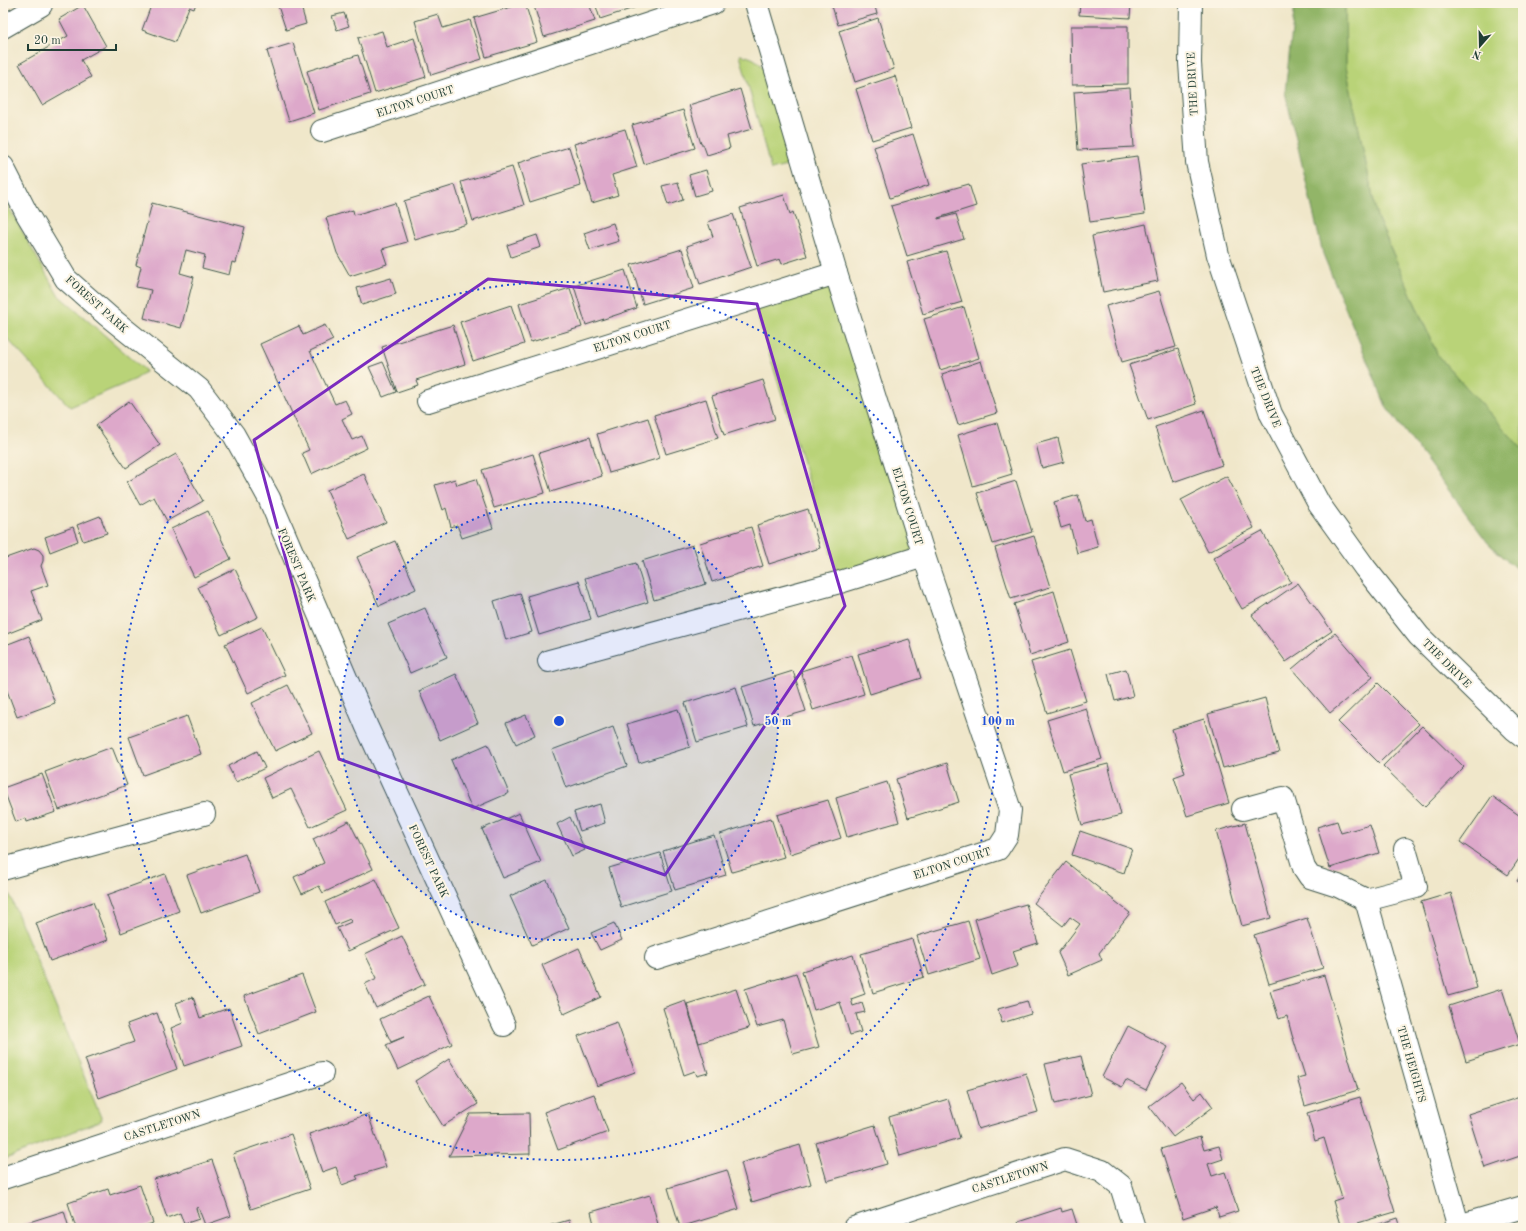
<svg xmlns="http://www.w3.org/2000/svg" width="1526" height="1231" font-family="'Old Standard TT',serif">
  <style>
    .green { fill: #b9d378; stroke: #6c8856 }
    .forest { fill: #92b568; stroke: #58794e }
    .building { fill: #dda8ca }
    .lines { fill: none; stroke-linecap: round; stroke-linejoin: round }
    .street-casing { stroke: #3e564a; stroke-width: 24 }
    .street { stroke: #fff; stroke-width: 22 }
    .marked { fill: none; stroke: #7b2cbf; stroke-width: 3; stroke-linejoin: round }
    .ring { fill: none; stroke: #1d4ed8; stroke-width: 2; stroke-dasharray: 2 4 }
    .labels { text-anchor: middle; stroke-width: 4; stroke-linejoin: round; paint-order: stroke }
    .street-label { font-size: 11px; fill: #1f3d34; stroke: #fcf5e5 }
    .centre { fill: #1d4ed8; stroke: #fcf5e5; stroke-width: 2 }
    .ring-label { font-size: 12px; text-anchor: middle; font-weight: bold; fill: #1d4ed8; stroke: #fcf5e5; stroke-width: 4; stroke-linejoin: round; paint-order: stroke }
  </style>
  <rect width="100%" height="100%" fill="#fcf5e5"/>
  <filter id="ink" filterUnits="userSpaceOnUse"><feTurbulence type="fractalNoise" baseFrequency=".025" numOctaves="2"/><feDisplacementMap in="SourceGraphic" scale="8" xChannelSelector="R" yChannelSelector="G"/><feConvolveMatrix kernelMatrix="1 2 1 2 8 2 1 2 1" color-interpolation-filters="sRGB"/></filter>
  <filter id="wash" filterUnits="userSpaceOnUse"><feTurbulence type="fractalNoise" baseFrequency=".012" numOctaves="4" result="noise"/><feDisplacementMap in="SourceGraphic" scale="16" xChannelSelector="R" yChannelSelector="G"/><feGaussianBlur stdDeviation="0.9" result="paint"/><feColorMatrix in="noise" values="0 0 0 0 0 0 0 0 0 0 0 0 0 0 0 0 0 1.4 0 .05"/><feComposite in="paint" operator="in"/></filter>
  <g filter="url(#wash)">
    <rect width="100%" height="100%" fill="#f0e7ca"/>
    <g class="green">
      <path d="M1345,3h178v447l-85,-94 -61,-139 -31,-150z"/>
      <path d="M740,55c13,2 19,5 26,18l25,85 -1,7 -19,5z"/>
      <path d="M3,197l55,98 88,76 -10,8 -66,28 -67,-73z"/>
      <path d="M836,273l88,283 -84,26 -88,-284z"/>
      <path d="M9,893l93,227 -99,40v-263z"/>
    </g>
    <path class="forest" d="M1295,3h50l1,64 31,150 61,139 85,94v125l-35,-32 -102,-137 -63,-152 -38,-162z"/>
    <g id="blocks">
      <g class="building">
        <path d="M152,3h44l-2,6 -5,-2 -14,35 -33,-12z"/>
        <path d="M277,3h23l6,21 -20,6z"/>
        <path d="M525,3l12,39 -51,15 -12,-39z"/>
        <path d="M533,3h56l6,18 -51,16z"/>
        <path d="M595,3h54l-49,16z"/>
        <path d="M831,3h43l3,11 -39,11z"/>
        <path d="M1080,3h51l-1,15 -51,-3z"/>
        <path d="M83,5l23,41 -25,14 10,17 -49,28 -23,-41 49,-28 -9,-17z"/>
        <path d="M344,13l5,13 -12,4 -5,-14z"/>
        <path d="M438,14l5,14 27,-8 12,39 -51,16 -16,-54z"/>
        <path d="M878,18l16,51 -39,13 -16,-51z"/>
        <path d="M1071,26h57v58l-56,1z"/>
        <path d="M382,31l5,16 27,-9 12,39 -51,16 -17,-55z"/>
        <path d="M293,43l21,70 -25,8 -22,-70z"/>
        <path d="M358,55l12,39 -51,16 -12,-39z"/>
        <path d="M895,76l16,52 -39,12 -16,-51z"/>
        <path d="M1130,88l4,59 -56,3 -4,-58z"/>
        <path d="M740,89l12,40 -25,7 3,12 -23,7 -4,-11h-2l-12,-39z"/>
        <path d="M683,110l12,38 -51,16 -12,-39z"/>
        <path d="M625,129l12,38 -25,8 6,20 -26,8 -18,-59z"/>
        <path d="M913,134l16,51 -39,13 -16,-51z"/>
        <path d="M569,147l12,39 -51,16 -12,-39z"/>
        <path d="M1137,156l8,58 -55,8 -9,-58z"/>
        <path d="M512,167l12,38 -51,16 -12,-39z"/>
        <path d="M706,170l6,21 -17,5 -6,-21z"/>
        <path d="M678,182l5,18 -15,5 -6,-19z"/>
        <path d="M969,184l7,22 -38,12v1l18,-5 8,25 -57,17 -16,-50z"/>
        <path d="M455,185l12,39 -52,16 -11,-39z"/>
        <path d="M784,195l6,19 3,-2 14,44 -25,8 -2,-5 -23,7 -17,-58z"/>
        <path d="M152,203l93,24 -9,36 -4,-1 -3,13 -27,-7 3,-13 -19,-5 -6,23 14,4 -13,51 -37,-10 7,-28 -15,-3 5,-20 -5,-2z"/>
        <path d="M395,203l12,39 -25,7 5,15 -37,12 -13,-23 -11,-35 27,-8 1,5z"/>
        <path d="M733,214l18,53 -51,17 -13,-38 26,-9 -5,-15z"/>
        <path d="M613,223l6,18 -29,9 -6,-17z"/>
        <path d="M1146,224l12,57 -55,11 -11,-56z"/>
        <path d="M537,235l4,12 -30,10 -4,-12z"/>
        <path d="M682,249l12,39 -51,16 -12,-39z"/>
        <path d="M946,251l16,51 -39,12 -16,-52z"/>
        <path d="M625,270l12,38 -51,17 -12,-39z"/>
        <path d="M391,278l5,16 -34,11 -5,-17z"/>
        <path d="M570,288l12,39 -51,15 -12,-38z"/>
        <path d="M1159,291l17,56 -54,15 -16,-56z"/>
        <path d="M511,305l13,39 -51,17 -13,-39z"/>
        <path d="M964,307l15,51 -39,12 -16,-51z"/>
        <path d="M325,325l8,15 -23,11 25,53 10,-4 7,14 -10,5 10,21 10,-4 5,12 -56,26 -9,-21 7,-3 -49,-106 39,-18 4,9z"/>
        <path d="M453,325l12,39 -49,16 2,5 -21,7 -15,-45z"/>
        <path d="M1178,349l18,55 -48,16 -19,-55z"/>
        <path d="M981,361l16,52 -39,12 -16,-51z"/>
        <path d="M383,362l13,30 -13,5 -14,-30z"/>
        <path d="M763,380l12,39 -51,16 -12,-39z"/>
        <path d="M706,399l12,39 -52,16 -12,-39z"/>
        <path d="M129,401l31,44 -34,23 -30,-43z"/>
        <path d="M1204,410l18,55 -49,17 -18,-55z"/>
        <path d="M648,418l12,40 -51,15 -12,-39z"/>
        <path d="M997,423l15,51 -39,12 -15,-51z"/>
        <path d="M590,437l12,39 -51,16 -12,-39z"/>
        <path d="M1058,438l6,24 -22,6 -6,-24z"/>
        <path d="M176,454l27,47 -36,20 -13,-24 -14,8 -13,-23z"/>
        <path d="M533,454l12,39 -51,15 -12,-38z"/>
        <path d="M364,474l22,48 -37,17 -22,-49z"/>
        <path d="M1227,476l27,52 -46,24 -27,-52z"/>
        <path d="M455,479l2,6 19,-6 17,49 -31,10 -5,-13 -6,2 -5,-19 -3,2 -8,-25z"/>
        <path d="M1016,481l16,51 -39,12 -16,-51z"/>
        <path d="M1078,495l7,26 6,-2 7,28 -21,6 -7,-28 -9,3 -7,-26z"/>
        <path d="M808,509l12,39 -51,16 -12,-39z"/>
        <path d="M208,511l23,48 -37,18 -23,-48z"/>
        <path d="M100,516l7,17 -24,8 -6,-16z"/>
        <path d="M73,527l5,14 -28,11 -5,-15z"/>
        <path d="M751,527l12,39 -51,16 -12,-39z"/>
        <path d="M1262,531l29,51 -49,27 -29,-51z"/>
        <path d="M1034,536l16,51 -39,12 -16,-51z"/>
        <path d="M395,541l21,48 -37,17 -22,-49z"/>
        <path d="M693,545l13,39 -52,16 -12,-39z"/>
        <path d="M34,548l5,2 4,5v6l-2,5 7,19 -17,6 11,29 -38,15 -1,-76z"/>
        <path d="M636,563l12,39 -51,16 -12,-40z"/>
        <path d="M235,569l23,48 -37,18 -23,-48z"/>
        <path d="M579,581l12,38 -52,16 -12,-39z"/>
        <path d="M1298,583l34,48 -46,31 -34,-47z"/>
        <path d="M1054,591l15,51 -39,13 -16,-51z"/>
        <path d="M520,593l12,39 -26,8 -12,-39z"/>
        <path d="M425,608l22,49 -37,16 -22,-49z"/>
        <path d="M262,627l23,48 -37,18 -23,-49z"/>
        <path d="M1335,633l38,44 -43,36 -38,-44z"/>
        <path d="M29,636l26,67 -38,14 -14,-37v-34z"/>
        <path d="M909,639l12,39 -51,16 -12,-40z"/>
        <path d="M1070,650l16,51 -39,12 -16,-51z"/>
        <path d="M852,655l12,39 -51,16 -12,-39z"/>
        <path d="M1126,669l7,27 -18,5 -7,-27z"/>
        <path d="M793,671l13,40 -52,15 -12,-39z"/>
        <path d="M456,674l22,49 -38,17 -21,-49z"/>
        <path d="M1378,683l41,41 -40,39 -41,-41z"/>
        <path d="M288,685l24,48 -37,18 -23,-48z"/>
        <path d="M736,687l12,40 -51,15 -12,-39z"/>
        <path d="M1265,698l14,55 -56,15 -15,-54z"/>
        <path d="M1086,708l16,51 -39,12 -16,-51z"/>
        <path d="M678,709l12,38 -51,16 -12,-39z"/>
        <path d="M526,715l9,20 -19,9 -10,-21z"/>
        <path d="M187,716l14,38 -58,21 -14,-38z"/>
        <path d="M1204,719l25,84 -42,13 -13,-39 11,-4 -13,-44z"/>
        <path d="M1422,726l42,41 -39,40 -42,-41z"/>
        <path d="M613,727l14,39 -61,22 -14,-38z"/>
        <path d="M488,744l21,49 -37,16 -21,-49z"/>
        <path d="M112,747l15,38 -68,25 -14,-38z"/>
        <path d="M257,751l8,17 -29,14 -8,-16z"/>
        <path d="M319,751l28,59 -37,17 -19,-38 -19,9 -9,-20z"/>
        <path d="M947,763l12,39 -51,16 -12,-39z"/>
        <path d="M1108,764l13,51 -39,10 -14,-51z"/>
        <path d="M42,774l14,38 -29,10 -1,-4 -10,4 -13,-34z"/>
        <path d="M887,782l12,40 -52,15 -11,-39z"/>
        <path d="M1492,796l31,22v35l-15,22 -48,-33z"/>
        <path d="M828,800l13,38 -51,16 -13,-39z"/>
        <path d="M600,804l5,19 -25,8 -6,-19z"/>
        <path d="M519,813l22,49 -38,16 -21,-49z"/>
        <path d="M570,817l15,33 -13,6 -15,-32z"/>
        <path d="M771,818l13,39 -52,15 -12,-38z"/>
        <path d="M349,821l24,48 -50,24 -4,-7 -17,8 -8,-17 30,-14 -11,-24z"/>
        <path d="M1337,821l4,12 29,-8 9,28 -49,15 -13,-41z"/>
        <path d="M1245,823l26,95 -29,8 -26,-95z"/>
        <path d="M1080,831l52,18 -8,24 -52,-18z"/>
        <path d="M714,835l12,40 -51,15 -12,-39z"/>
        <path d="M660,853l12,38 -51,16 -12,-39z"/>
        <path d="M245,854l14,38 -58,21 -14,-38z"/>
        <path d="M1066,862l64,51 -31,40 3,7 -34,15 -10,-22 22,-29 -10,-7 -7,9 -29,-23z"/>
        <path d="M1523,871v14l-6,-4z"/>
        <path d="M165,874l14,37 -58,22 -14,-38z"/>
        <path d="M376,879l23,49 -51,23 -11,-23 14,-6 -1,-3 -15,6 -10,-23z"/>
        <path d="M547,880l22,48 -37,17 -22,-49z"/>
        <path d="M1451,893l26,95 -29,8 -27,-94z"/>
        <path d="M93,902l15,38 -58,21 -14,-38z"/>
        <path d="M1026,904l12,39 -25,8 5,15 -26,9 -17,-56z"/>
        <path d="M1307,918l16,50 -54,16 -15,-49z"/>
        <path d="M968,921l12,38 -51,16 -12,-39z"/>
        <path d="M614,923l8,17 -22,10 -9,-17z"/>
        <path d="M402,936l23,48 -49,24 -11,-24 12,-6 -12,-24z"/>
        <path d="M912,939l12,38 -51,16 -12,-39z"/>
        <path d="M579,948l22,49 -37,17 -22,-49z"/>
        <path d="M853,955l12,39 -14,5 2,7 9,-3 3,9 -9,2 5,18 -11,3 -10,-33 -26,8 -12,-39z"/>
        <path d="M796,973l23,74 -26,7 -10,-34 -26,7 -12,-38z"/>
        <path d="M302,975l14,37 -57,22 -15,-38z"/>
        <path d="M1324,975l34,115 -53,16 -8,-28 8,-2 -13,-41 -5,-19 -8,3 -9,-28z"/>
        <path d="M736,989l13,39 -50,15 -12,-39z"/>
        <path d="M1502,989l18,55 -54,17 -17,-55z"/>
        <path d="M429,996l23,48 -54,26 -12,-25 18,-8 -13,5 -11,-23z"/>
        <path d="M193,997l7,21 29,-10 13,38 -58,20 -13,-38 12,-5 -7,-20z"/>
        <path d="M685,1000l23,73 -11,3 -2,-5 -11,4 -21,-67z"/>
        <path d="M1027,1001l4,13 -29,9 -4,-14z"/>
        <path d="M157,1013l20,56 -78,29 -14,-39 49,-17 -7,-18z"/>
        <path d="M617,1022l18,50 -38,14 -19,-50z"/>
        <path d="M1128,1026l40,21 -22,43 -20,-10 -4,7 -20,-10z"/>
        <path d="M1081,1056l10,39 -36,9 -10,-40z"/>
        <path d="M449,1059l29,45 -35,22 -28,-45z"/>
        <path d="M1026,1073l12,39 -60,17 -11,-39z"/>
        <path d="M1181,1082l13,17 8,-7 11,15 -40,30 -24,-31z"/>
        <path d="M594,1094l14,38 -50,18 -14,-38z"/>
        <path d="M1523,1096v59l-38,13 -17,-54z"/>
        <path d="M1360,1097l35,115 -54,16 -8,-27 9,-3 -6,-19 -12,-41 -9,3 -8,-28z"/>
        <path d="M948,1099l12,39 -60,18 -11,-39z"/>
        <path d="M529,1113l1,41 -81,2 21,-42z"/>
        <path d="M368,1114l18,53 -30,9 2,3 -16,6 -6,-18 -14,5 -13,-38z"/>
        <path d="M875,1125l12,39 -60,17 -11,-38z"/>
        <path d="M291,1134l19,55 -59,20 -18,-55z"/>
        <path d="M1200,1137l4,13 15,-4 4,13 -15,5 4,12 13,-4 13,39 -19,6 -3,-10 -33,11 -22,-69z"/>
        <path d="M800,1145l11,39 -59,18 -11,-39z"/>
        <path d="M212,1160l19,56 -26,9 -7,-18 -2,1 3,11 -15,5 -4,-11 -13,5 -13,-39z"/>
        <path d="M727,1170l12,39 -59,18 -12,-39z"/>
        <path d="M140,1185l13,38 -14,5h-63l-8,-25 40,-14 2,6z"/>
        <path d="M650,1195l9,33h-64l-4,-16z"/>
        <path d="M1061,1208l1,4 10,-3 6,19h-64l6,-2 -2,-4z"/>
        <path d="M64,1211l5,17h-44l-2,-4z"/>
        <path d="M1398,1218l3,10h-34z"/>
        <path d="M569,1220l2,8h-30z"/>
        <path d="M1229,1224l1,4h-14z"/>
      </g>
    </g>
  </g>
  <g filter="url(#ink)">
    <use href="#blocks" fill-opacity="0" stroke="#3e564a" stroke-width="1"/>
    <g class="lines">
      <defs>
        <g id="street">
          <path d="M1191,3l-1,60 7,99 21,93 53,159 48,90 46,64 54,68 95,93 9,7"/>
          <path d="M3,27l38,-22 -2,-2"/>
          <path d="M322,131l391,-128"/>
          <path d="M3,167l24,47 39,65 42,37 91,73 35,46 35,63 98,229 137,298"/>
          <path d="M428,401l408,-128"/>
          <path d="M549,661l291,-79 84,-26"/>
          <path d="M1243,809l40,-11 21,70 6,9 28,9 28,14 50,-13 -11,-38"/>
          <path d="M3,869l201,-55"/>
          <path d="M1366,900l93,328"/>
          <path d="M656,958l342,-109 9,-14 3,-25 -86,-254 -88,-283 -80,-270"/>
          <path d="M3,1178l319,-105"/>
          <path d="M1458,1226l65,-19"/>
          <path d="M854,1228l211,-69 37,12 19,15 13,42"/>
        </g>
      </defs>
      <use href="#street" class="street-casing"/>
      <use href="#street" class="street"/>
    </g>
  </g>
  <path class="marked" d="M488,279l269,25 88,302 -180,269 -326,-116 -85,-319z"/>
  <circle cx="559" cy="721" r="219" fill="#1d4ed8" fill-opacity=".12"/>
  <g class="ring">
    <circle cx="559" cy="721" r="219"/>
    <circle cx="559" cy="721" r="439"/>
  </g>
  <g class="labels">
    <g class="street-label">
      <text transform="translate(1192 84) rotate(-93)" y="4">THE DRIVE</text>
      <text transform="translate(415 101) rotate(-18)" y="4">ELTON COURT</text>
      <text transform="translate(97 304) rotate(42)" y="4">FOREST PARK</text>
      <text transform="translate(632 336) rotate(-18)" y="4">ELTON COURT</text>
      <text transform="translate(1266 397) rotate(68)" y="4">THE DRIVE</text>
      <text transform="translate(908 506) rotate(73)" y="4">ELTON COURT</text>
      <text transform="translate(297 565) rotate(67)" y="4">FOREST PARK</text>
      <text transform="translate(1447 663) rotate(45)" y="4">THE DRIVE</text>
      <text transform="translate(429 861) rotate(65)" y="4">FOREST PARK</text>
      <text transform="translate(952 863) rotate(-18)" y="4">ELTON COURT</text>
      <text transform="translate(1412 1064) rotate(74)" y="4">THE HEIGHTS</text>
      <text transform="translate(162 1125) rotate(-18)" y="4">CASTLETOWN</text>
      <text transform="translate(1010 1177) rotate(-18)" y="4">CASTLETOWN</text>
    </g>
  </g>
  <circle cx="559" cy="721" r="6" class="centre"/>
  <g class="ring-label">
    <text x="778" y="725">50 m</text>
    <text x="998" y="725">100 m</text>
  </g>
  <rect width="1526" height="1231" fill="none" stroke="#fcf5e5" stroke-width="16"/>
  <g transform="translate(1480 46) rotate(200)" stroke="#fcf5e5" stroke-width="3" paint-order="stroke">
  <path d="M0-3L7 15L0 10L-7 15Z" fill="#1f3d34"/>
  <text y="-6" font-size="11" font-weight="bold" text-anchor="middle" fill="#1f3d34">N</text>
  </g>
  <path d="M28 44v6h88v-6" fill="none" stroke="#1f3d34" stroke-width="2"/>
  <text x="34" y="44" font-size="12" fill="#1f3d34" stroke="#fcf5e5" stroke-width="3" paint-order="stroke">20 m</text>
</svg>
